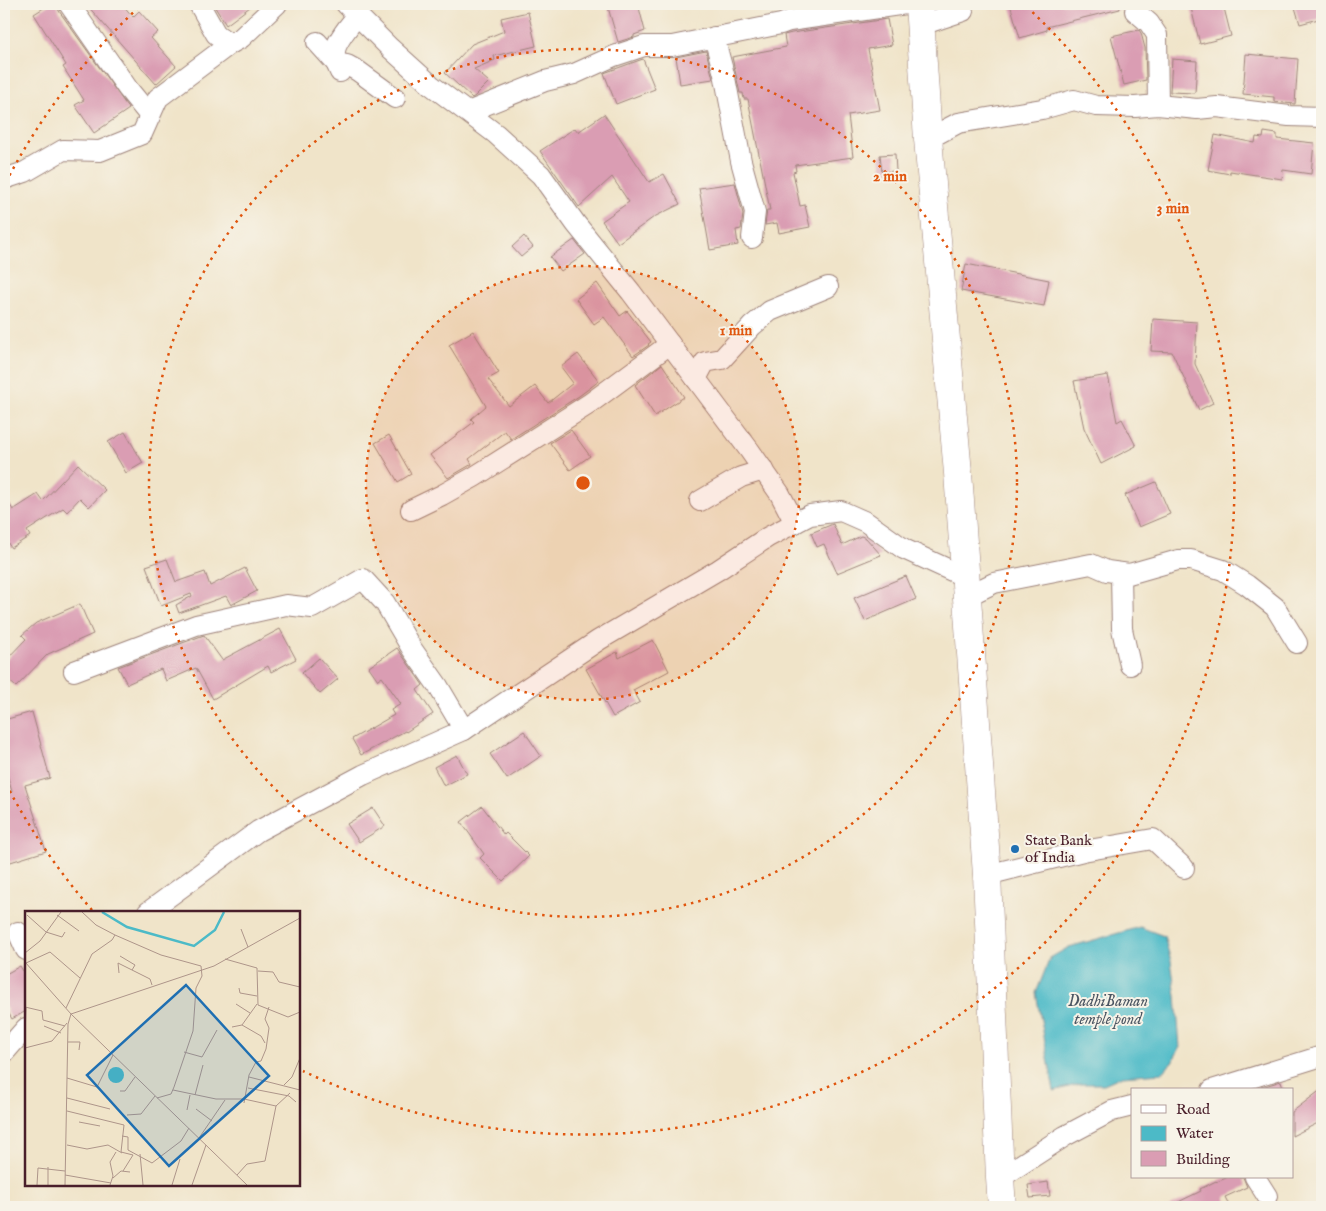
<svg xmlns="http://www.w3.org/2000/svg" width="1326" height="1211" font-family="'IM FELL English',serif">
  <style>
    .water { fill: #4cbac7; stroke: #4b6c79 }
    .building { fill: #da9db3 }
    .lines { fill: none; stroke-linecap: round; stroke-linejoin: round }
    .street-casing { stroke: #9d827a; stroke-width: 22 }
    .secondary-casing { stroke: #9d827a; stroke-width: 29 }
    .street { stroke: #fff; stroke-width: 20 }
    .secondary { stroke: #fff; stroke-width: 28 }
    .ring { fill: none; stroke: #e0560e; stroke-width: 2.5; stroke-dasharray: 2.5 5 }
    .poi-dot { fill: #1f6fb2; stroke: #f7f3e8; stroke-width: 2 }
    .labels { text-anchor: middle; stroke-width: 4; stroke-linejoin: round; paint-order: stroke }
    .poi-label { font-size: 15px; fill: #4a1f2b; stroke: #f7f3e8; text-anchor: start }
    .water-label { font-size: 16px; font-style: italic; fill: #4b5562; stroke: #f7f3e8 }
    .inset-river { fill: none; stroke: #4cbac7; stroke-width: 2.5 }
    .inset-road { fill: none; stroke: #ae958a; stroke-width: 1 }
    .view { fill: #1f6fb2; fill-opacity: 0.15; stroke: #1f6fb2; stroke-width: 2.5 }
    .inset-edge { fill: none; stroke: #4a1f2b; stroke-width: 2.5 }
    .centre { fill: #e0560e; stroke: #f7f3e8; stroke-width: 2.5 }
    .ring-label { font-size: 15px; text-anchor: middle; font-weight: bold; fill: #e0560e; stroke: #f7f3e8; stroke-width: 4; stroke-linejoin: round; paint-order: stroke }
  </style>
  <rect width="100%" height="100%" fill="#f7f3e8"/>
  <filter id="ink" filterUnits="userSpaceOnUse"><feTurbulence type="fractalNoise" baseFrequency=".02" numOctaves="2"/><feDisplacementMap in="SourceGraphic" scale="10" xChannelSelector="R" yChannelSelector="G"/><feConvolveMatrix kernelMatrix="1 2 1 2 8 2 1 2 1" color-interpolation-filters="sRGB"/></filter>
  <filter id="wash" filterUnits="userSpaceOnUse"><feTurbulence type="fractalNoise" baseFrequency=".0096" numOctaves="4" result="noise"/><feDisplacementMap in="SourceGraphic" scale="20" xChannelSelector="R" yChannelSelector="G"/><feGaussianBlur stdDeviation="1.12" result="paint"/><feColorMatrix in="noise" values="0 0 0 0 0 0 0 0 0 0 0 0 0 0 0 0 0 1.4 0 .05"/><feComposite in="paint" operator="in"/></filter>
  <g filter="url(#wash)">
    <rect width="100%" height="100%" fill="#f0e4c9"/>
    <path class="water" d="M1140,927l24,9 7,25 5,35 4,51 -8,16 -11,10 -39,3 -18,8h-24l-26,7 -18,-98 14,-35 19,-11z"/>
    <g id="blocks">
      <g class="building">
        <path d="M50,4h7l2,7 70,98 -35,24 -19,-28 9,-5 -21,-33 3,-2 -32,-51z"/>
        <path d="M86,4h36l11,13 6,-6 19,21 -7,6 25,28 -20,18z"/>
        <path d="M213,4h41l-28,21z"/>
        <path d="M607,4h31l7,27 -11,4v2l-16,5z"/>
        <path d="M1010,4h109l1,5 -74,18 1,3 -27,8z"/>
        <path d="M1190,4h33l8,32 -31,8z"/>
        <path d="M1294,4h28v14l-22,6z"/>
        <path d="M528,12l8,34 -42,10 1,4 -21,9 15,13 -14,14 -3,2 -27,-25 27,-29 32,-13 -3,-13z"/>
        <path d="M887,19l5,26 -24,4 12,61 -32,5 5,42 -58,8 1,6 -3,1 7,34 5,-1 5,22 -31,6 -2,-10 -12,2 2,-15h3l-22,-111h-4l-1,-6h-3l-8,-36 54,-10 -2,-12 8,-2z"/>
        <path d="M1139,30l2,3 4,15 1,32 -22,5 -13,-49z"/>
        <path d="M706,51l7,28 -33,5 -4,-27z"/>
        <path d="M1246,54l52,5 -3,45 -21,-2v-5l-31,-3z"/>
        <path d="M643,59l12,30 -39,15 -12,-31z"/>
        <path d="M1172,59l25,2 -2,32 -25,-1z"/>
        <path d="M604,114l45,68 15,-8 16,30 -26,13 -36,26 -16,-22 27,-19 -17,-25 -33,30 -39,-56 35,-23 3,4z"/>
        <path d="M1264,132l13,2v5l37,4 -3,31 -28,-4 -1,9 -52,-8v3l-22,-4 7,-35 40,8 1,-6 7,1z"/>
        <path d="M895,154l1,17 -14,1 -2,-17z"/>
        <path d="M735,183l8,31 -2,15 -5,1 2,15 -28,5 -11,-62z"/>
        <path d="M524,236l9,11 -12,10 -9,-10z"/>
        <path d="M574,240l11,14 -24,17 -11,-14z"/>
        <path d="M966,264l83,16 -5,26 -83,-15z"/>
        <path d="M597,283l23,33 7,-5 24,31 -3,2 1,1 -16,11 -29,-39 -10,7 -18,-25z"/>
        <path d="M1153,319l44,3 -2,42 18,39 -14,7 -27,-58 -21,-1z"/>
        <path d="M473,331l26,42 -11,6 21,27 26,-20 13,17 25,-20 -12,-16 17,-13 21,27 -20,15 -68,43 -6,-8 -36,28 3,5 -24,14 -18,-23 44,-33 -3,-3 15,-13 -37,-61z"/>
        <path d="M662,364l22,33 -29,19 -20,-31z"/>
        <path d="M1108,375l9,47 5,-3 14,27 -35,18 -17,-36 -10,-47z"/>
        <path d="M571,430l19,26 -20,14 -20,-27z"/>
        <path d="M125,432l18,31 -17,10 -18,-31z"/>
        <path d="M389,435l22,39 -13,8 -23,-39z"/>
        <path d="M78,464l27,26 -16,17 -9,-9 -13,14 -4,-4 -36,23 3,5 -19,12 -7,-11v-42l9,15 25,-16 5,7z"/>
        <path d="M1156,482l14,32 -31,13 -14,-32z"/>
        <path d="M833,524l9,21 19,-9 5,2 15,17 -44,18 -13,-29 -7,3 -6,-14z"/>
        <path d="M167,559l9,23 29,-10 5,14 35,-18 12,23 -26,14 -5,-9 -47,17 -3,-8 16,-9 -1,-2 -30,12 -15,-40z"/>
        <path d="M906,576l10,23 -51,22 -11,-23z"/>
        <path d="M80,604l13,30 -45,20 -32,33 -12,-11v-14l22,-23 -4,-4 14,-12z"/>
        <path d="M280,629l16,30 -25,13 -3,-6 -55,33 -17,-31 -30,13 -5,-12 -34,15 -9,-17 86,-32 18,25z"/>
        <path d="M653,640l16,31 -36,19 7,12 -27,15 -27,-48 31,-17 2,6z"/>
        <path d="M397,648l26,37 -6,5 16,24 -27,18 -1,-1 -44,24 -9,-16 42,-24 -3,-5 10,-6 -19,-27 -4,3 -9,-13z"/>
        <path d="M319,658l19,21 -18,15 -18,-21z"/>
        <path d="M32,712l18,66 -25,7 21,66 -42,13v-71l8,-1 -8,-29v-43z"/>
        <path d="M524,731l17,25 -34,23 -17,-25z"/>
        <path d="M457,755l10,19 -23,12 -10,-19z"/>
        <path d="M482,806l22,29 2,-2 23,23 -26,25 -23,-23 4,-4 -23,-32z"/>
        <path d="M373,808l12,18 -26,16 -12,-18z"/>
        <path d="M20,966l6,10v35l-14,8 -8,-14v-30z"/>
        <path d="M1281,1081l3,9h-31z"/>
        <path d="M1322,1089v32l-30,15v-24z"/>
        <path d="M1228,1177h15l4,10 -22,10 5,10h-62l33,-16 -1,-2 16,-8 1,1z"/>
        <path d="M1048,1182l2,14 -20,2 -2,-13z"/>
      </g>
    </g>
  </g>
  <g filter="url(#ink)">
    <use href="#blocks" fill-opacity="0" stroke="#9d827a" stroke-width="1"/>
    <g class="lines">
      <defs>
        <g id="street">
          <path d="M69,4l59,85 22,27"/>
          <path d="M199,4l17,30 14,10"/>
          <path d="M346,4l44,44 41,37 65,49 45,41 35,49 55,68 119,159 30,43 15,29"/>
          <path d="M1135,11l14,12 8,12 1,70"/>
          <path d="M921,25l42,-14"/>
          <path d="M714,37l11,41 16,83 14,51 -3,26"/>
          <path d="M317,42l19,21 11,2 11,6 37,27"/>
          <path d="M340,72c-3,-6 -6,-13 -5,-20 0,-9 16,-29 23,-37"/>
          <path d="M468,112l77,-31 29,-7 40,-18 30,-10h28l109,-22 8,-3 117,-17"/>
          <path d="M928,139l30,-16 84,-14 32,-9 22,6 39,1 23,-2 39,4 20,-2 72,9 33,1"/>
          <path d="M4,179l21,-7 38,-22 37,1 42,-17 16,-36 72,-54 11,-6 36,-34"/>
          <path d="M696,379l9,-17 17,-3 30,-33 18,-15 58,-24"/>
          <path d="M700,501l41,-24 23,-7"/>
          <path d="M411,510l31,-15 32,-18 115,-73 81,-60"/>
          <path d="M1121,573l1,56 8,36"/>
          <path d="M967,596l27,-13 97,-19 16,7 22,3 49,-14h13l32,10 24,15 28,22 22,36"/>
          <path d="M74,671l122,-46 90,-20 26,3 51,-29 22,24 27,46 26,37 26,44"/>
          <path d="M987,875l96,-24 70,-12 31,29"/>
          <path d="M148,912l110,-81 105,-56 101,-45 135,-90 119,-70 50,-33 42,-22 31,-4 25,11 38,27 61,28"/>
          <path d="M18,932l8,18"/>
          <path d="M4,1053l22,-25"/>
          <path d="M1212,1090l110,-34"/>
          <path d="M1255,1177l12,19"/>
          <path d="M1000,1178l65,-42 47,-25 20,-5"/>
        </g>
        <path id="secondary" d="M919,4l9,135 30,334 29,402 13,303 2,29"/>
      </defs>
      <use href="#street" class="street-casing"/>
      <use href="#secondary" class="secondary-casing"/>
      <use href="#street" class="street"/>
      <use href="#secondary" class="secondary"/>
    </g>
  </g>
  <circle cx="583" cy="483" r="217" fill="#e0560e" fill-opacity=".12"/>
  <g class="ring">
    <circle cx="583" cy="483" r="217"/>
    <circle cx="583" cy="483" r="434"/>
    <path d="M92 910A651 651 0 0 1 6 784M6 182A651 651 0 0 1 139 7M1027 7A651 651 0 0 1 303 1071"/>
  </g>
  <circle class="poi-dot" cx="1015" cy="849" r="5"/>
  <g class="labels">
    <g class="poi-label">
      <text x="1025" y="845">State Bank<tspan x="1025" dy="17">of India</tspan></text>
    </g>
    <g class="water-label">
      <text x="1108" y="1006">DadhiBaman<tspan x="1108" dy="18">temple pond</tspan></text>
    </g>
  </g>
  <g transform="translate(25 911)">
    <rect width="275" height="275" fill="#f0e4c9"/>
    <path d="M83 164a8 8 0 1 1 16 0a8 8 0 1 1-16 0Z" fill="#4cbac7"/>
    <path class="inset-river" d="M77,1l25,15 67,19 21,-16 9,-18"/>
    <path class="inset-road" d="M57,1l14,13 19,10 46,20 40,11 1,10 -6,12 -3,43 -19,56 -3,7 -14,4M2,4l19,17 16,5 3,-5M32,4l22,16M216,18l7,18M0,42l15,-12 21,-29M95,45l15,9 -3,5M200,48l32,9 1,37 30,12 12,-5M0,51l46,52 -3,10 -3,161M1,52l24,-11 30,26M233,60l15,1 6,10 21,5M94,62l-1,-10 32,16 2,6M214,77l1,5 17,3M211,93l14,9M0,96l17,4 1,9 22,6M41,97l26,-54 20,-14 3,-5M217,114l19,11 4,7M19,115l17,7M207,116l10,-2 15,-21M0,125l1,-28M43,131h12l-1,8M0,137l27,-7 15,-18M159,141l18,5 15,-27M224,166l51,13M42,167l30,9 16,-32M259,174l8,-8 8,-19M223,177l41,8 7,6M148,179l43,9h28l32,7 -11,55 -18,3 -10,11M95,180h5l10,-14M170,184l8,-30M42,187l43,11M219,192l5,-28 7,-13 5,-1 5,-12 3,-21 -4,-9 4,-12M251,195l14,-13M171,198l16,12M162,199l3,-15M42,200l57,14 -3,27 12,3 -10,16M102,204l14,-1 14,-18M54,211l21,4M97,225l6,1v13l24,13 29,-22 8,-13M174,227l26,-38M42,234l20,4 21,-4 14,8M115,243l3,31M40,264l46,8M88,267l8,-7 9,1M12,274l1,-17 27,3M23,274v-18M85,274l3,-9 -3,-14 6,-10M147,274l8,-26M167,274l14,-40M222,274l-176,-171 143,-48 86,-48"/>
    <path class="view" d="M161,74l83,91 -100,90 -82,-91z"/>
    <rect width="275" height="275" class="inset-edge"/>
  </g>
  <circle cx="583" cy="483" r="8" class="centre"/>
  <g class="ring-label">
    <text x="890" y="181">2 min</text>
    <text x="1173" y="213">3 min</text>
    <text x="736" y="335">1 min</text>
  </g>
  <rect width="1326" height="1211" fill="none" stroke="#f7f3e8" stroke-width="20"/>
  <rect x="1131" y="1088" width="162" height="90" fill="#f7f3e8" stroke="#b29e9c"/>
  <rect x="1141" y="1105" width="25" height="8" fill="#ffffff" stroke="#b29e9c"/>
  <text x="1176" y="1114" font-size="15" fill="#4a1f2b">Road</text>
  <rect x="1141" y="1126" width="25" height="15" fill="#4cbac7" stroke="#b29e9c"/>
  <text x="1176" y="1138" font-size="15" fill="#4a1f2b">Water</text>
  <rect x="1141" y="1151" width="25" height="15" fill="#da9db3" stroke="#b29e9c"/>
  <text x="1176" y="1164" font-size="15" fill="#4a1f2b">Building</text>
</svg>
